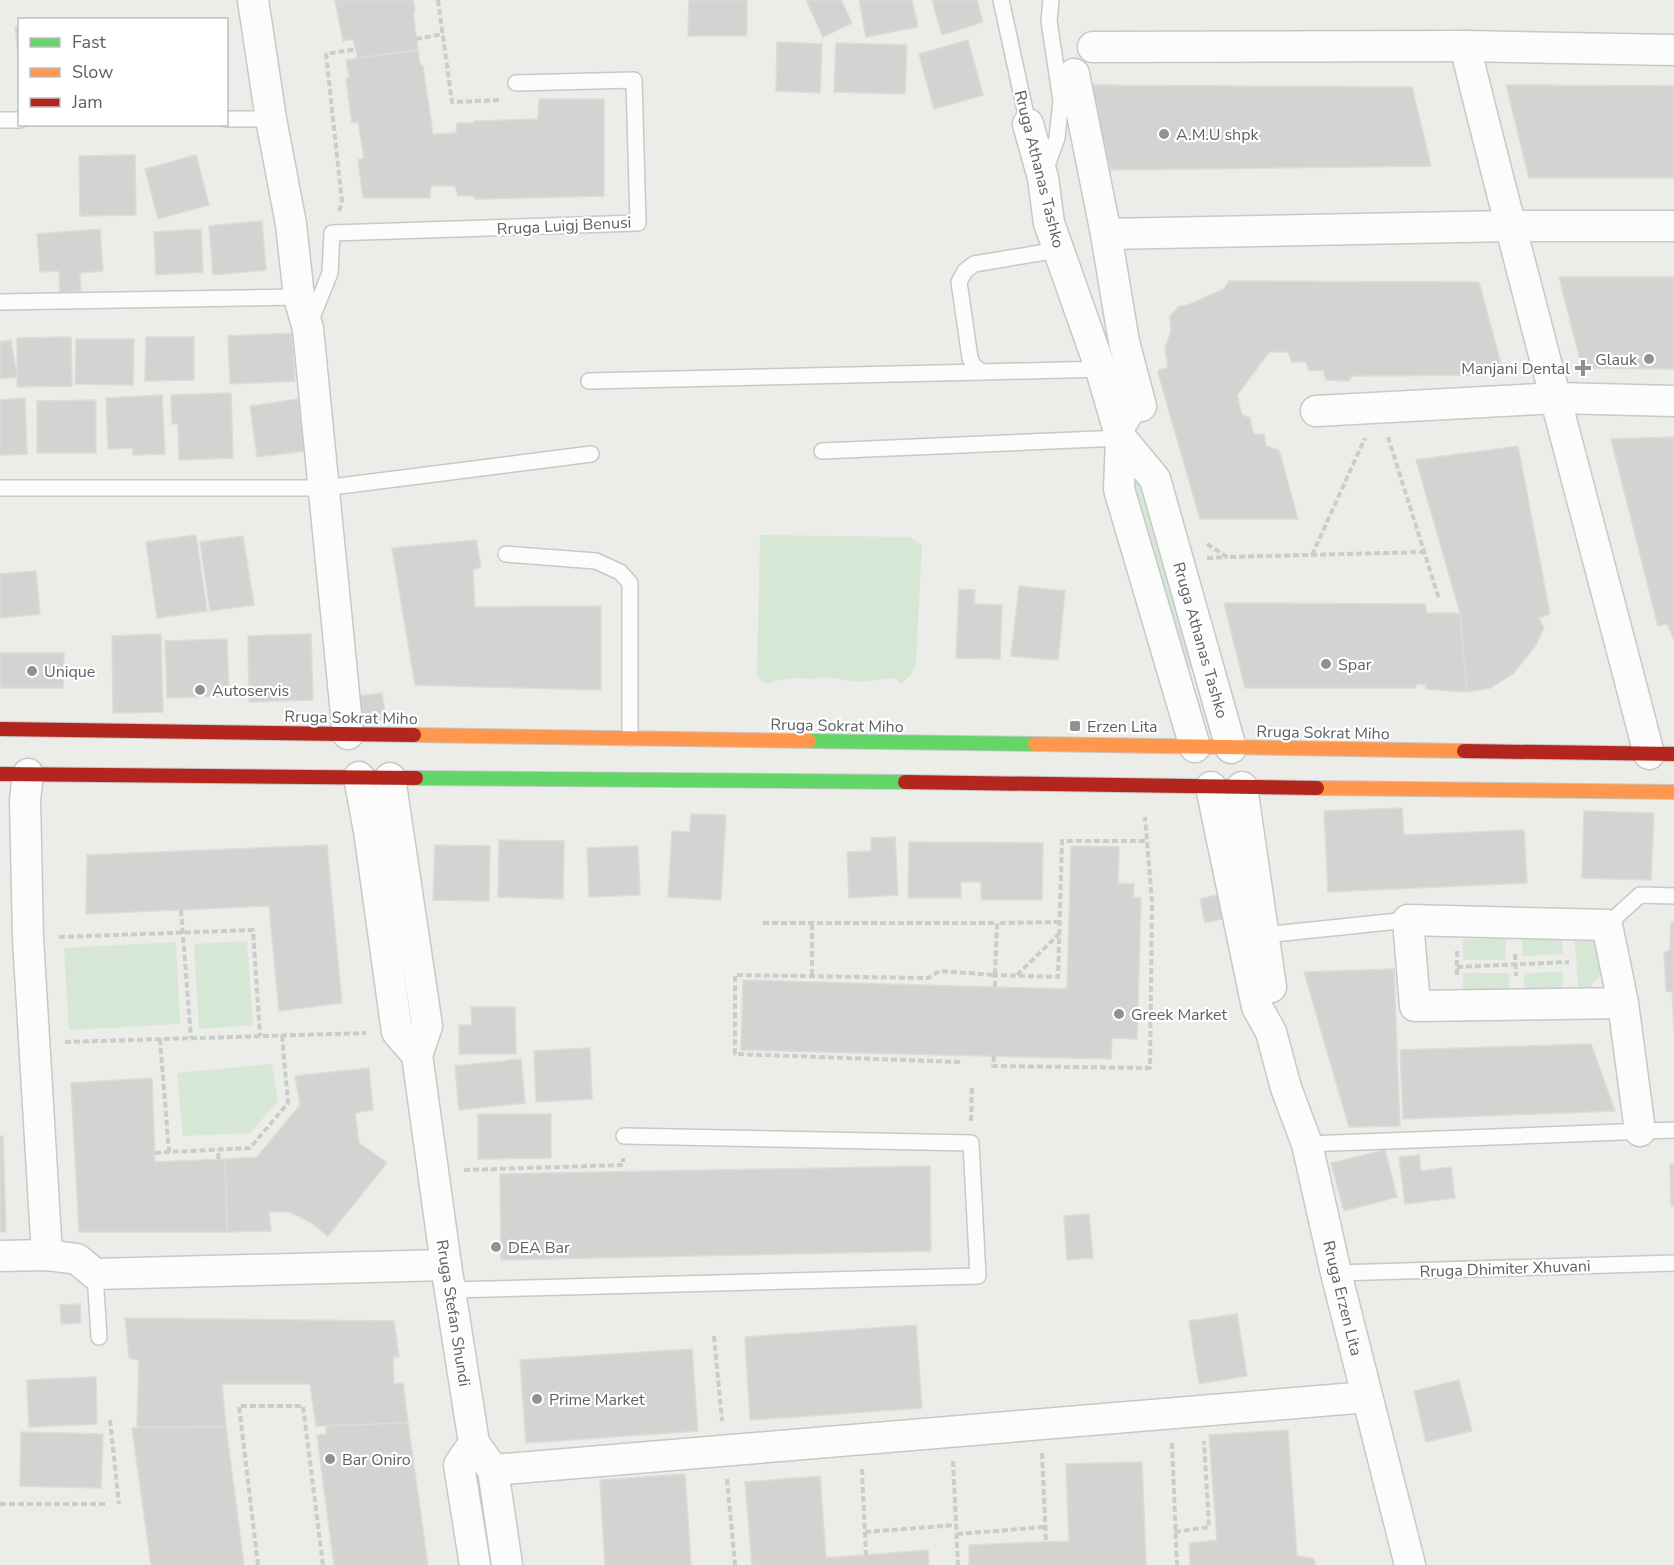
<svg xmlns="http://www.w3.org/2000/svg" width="1674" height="1565" font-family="'Nunito Sans',sans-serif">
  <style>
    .green { fill: #d6e8d5 }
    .building { fill: #d4d3d1; stroke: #dcdbd8; stroke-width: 1.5 }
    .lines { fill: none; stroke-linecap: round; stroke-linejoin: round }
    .lane-casing { stroke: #c8c8c8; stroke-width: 18 }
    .street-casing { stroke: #c8c8c8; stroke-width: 33 }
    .fast-casing { stroke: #c8c8c8; stroke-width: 16 }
    .slow-casing { stroke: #c8c8c8; stroke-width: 16 }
    .jam-casing { stroke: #c8c8c8; stroke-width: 16 }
    .path { stroke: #c9cecb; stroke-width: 4; stroke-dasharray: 6 3; stroke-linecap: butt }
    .lane { stroke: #fcfcfc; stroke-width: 15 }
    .street { stroke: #fcfcfc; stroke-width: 30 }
    .fast { stroke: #63d668; stroke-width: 14 }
    .slow { stroke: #ff974d; stroke-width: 14 }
    .jam { stroke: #b3261e; stroke-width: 14 }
    .poi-dot { fill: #8f9293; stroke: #fff; stroke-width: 2 }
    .labels { text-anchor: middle; stroke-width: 4.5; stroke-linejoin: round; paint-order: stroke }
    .poi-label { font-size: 16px; fill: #5d6165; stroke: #fff; text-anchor: start }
    .street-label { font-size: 16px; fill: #5d6165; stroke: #fff }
  </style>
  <rect width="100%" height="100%" fill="#ecece8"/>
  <g class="green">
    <path d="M1139,472l58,196 -27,5 -40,-186z"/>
    <path d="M760,535l150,2 12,8 -6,117c-4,12 -6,15 -16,22l-3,-6 -40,4 -30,-5 -16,2 -12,-1 -21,2 -11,4 -5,-2 -5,-7z"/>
    <path d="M1561,932l2,22 -40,2 -1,-21z"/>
    <path d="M1574,935h13l10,11 5,27 -16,19 -7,1z"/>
    <path d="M1463,939h43l-1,21h-42z"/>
    <path d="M247,941l6,84 -54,4 -5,-85z"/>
    <path d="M176,942l4,82 -111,6 -5,-82z"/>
    <path d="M1563,972v20l-39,2v-21z"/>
    <rect x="1463" y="973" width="46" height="23"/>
    <path d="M272,1064l6,37 -28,32 -67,3 -6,-63z"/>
  </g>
  <g class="building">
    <path d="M335,0h78l2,10 -2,2 5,38 -60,8 -5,-19 -10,2z"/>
    <path d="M689,0h58v36h-59z"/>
    <path d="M806,0h35l11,23 -29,14z"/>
    <path d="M859,0h53l6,27 -52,10z"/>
    <path d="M932,0h45l6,22 -41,13z"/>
    <path d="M15,27h5v44z"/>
    <path d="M968,40l15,55 -49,14 -15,-55z"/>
    <path d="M777,42l45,2 -2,49 -44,-2z"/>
    <path d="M836,43l71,2 -2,49 -71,-2z"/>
    <path d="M418,50l2,14 3,3 10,67 23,-1 1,-10h16l2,-2 63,-2 1,-20h65v97l-129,3 -2,-3h-15l-3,-10h-24l-1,12h-67l-5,-38 6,-2 -6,-36 -6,1 -6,-44 3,-2 -3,-17z"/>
    <path d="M1086,85l326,2 19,79 -320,4z"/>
    <path d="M1506,85l168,1v92h-145z"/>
    <path d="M135,155l1,60 -56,1 -1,-60z"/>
    <path d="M196,155l13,50 -51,14 -13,-50z"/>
    <path d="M262,221l4,49 -53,5 -4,-49z"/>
    <path d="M100,229l3,42 -23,2 1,18 -21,2 -1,-22 -19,1 -3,-38z"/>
    <path d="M201,229l2,43 -47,3 -2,-43z"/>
    <path d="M1559,277h115v92l-92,-1z"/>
    <path d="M1229,281l250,1 25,93 -152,1 -4,5 -22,-1 -3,-10 -14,1 -3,-9h-14l-4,-10h-19l-32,43 5,20 8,3 3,14 3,3 8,-1 2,12 13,4 19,69h-98l-42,-146 1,-3 9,-2 -3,-20 6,-16 -1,-16 9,-10 9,-1 36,-16z"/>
    <path d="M292,333l3,48 -65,3 -2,-48z"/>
    <path d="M71,337l1,49 -55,1v-49z"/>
    <path d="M146,337h48v43l-49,1z"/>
    <path d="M76,339h58l-1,46 -58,-1z"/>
    <path d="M11,340l6,37 -17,2v-37z"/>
    <path d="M231,393l2,65 -54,2 -1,-36h-6l-1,-29z"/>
    <path d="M162,395l3,59 -32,1v-7l-25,1 -2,-51z"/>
    <path d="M25,398l2,56 -27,1v-55z"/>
    <path d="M298,399l7,52 -48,6 -7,-51z"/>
    <path d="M96,400v53h-59v-52z"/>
    <path d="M1674,437v203l-7,-16 -9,2 -47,-187z"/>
    <path d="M1518,446l32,168 -11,4 5,10 -8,17 -23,29 -23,14 -23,4 -7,-79 -44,-153z"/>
    <path d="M196,535l11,76 -50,7 -11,-76z"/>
    <path d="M243,536l11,69 -44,6 -10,-69z"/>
    <path d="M476,540l5,27 -8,3 2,37 126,-1v84l-186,-5 -23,-137z"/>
    <path d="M36,571l4,43 -40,4v-44z"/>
    <path d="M1019,586l46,5 -7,69 -47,-4z"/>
    <path d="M959,589l16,1 -1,14 28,1 -2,54 -44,-1z"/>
    <path d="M1224,603l201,1 2,9h33l7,79 -41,-3v-4l-9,-1 -2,4h-170z"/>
    <path d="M161,634l2,78 -50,1 -1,-77z"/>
    <path d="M311,634l2,66 -64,2 -1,-66z"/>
    <path d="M227,639l2,57 -62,2 -2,-57z"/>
    <path d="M0,653h64l-1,35h-63z"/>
    <path d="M382,693l4,26 -23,4 -4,-27z"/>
    <path d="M1402,808l2,27 120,-5 3,53 -199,9 -4,-81z"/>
    <path d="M1584,811l70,2 -3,67 -69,-2z"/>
    <path d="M691,814l35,1 -5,85 -53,-3 4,-66 18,1z"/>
    <path d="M895,837l3,58 -49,3 -2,-46 24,-1v-13z"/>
    <path d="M499,840l65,1 -1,58 -65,-2z"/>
    <path d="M909,842l134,1 -1,57h-61v-18h-20v16h-53z"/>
    <path d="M327,845l15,158 -63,8 -10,-105 -183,8 1,-59z"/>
    <path d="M435,845l55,1 -1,55 -56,-1z"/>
    <path d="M638,846l2,49 -51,2 -2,-49z"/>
    <path d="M1071,846l48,1 -1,36 16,1 -1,14h8l-4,141 -25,-1 -1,21 -370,-9 2,-70 324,9z"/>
    <path d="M1228,892l6,24 -29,7 -5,-24z"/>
    <path d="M1671,922h3v108l-2,-38 -6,-1 -2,-39 6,-2z"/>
    <path d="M1394,969l6,157 -51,1 -45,-155z"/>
    <path d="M471,1007h44l1,47h-57v-29h13z"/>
    <path d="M1591,1044l24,67 -212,8 -3,-69z"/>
    <path d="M590,1048l2,51 -56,3 -2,-51z"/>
    <path d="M521,1059l4,44 -66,7 -4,-44z"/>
    <path d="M369,1068l4,42 -18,3 4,30 28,20 -59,73 -18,-14 -20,-10h-21l2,19 -44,1 -2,-73 32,-2 43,-52 -5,-29z"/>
    <path d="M152,1078l3,84 70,-3 2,73h-148l-8,-149z"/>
    <path d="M478,1114h73v44l-73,1z"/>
    <path d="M0,1136h3l3,96h-6z"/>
    <path d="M1385,1150l12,47 -53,14 -13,-48z"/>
    <path d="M1419,1155l2,16 30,-4 4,31 -50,6 -6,-47z"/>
    <path d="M1670,1164h4v42h-3z"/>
    <path d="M930,1166l1,85 -430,9 -1,-86z"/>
    <path d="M1089,1214l4,44 -26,2 -3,-44z"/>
    <path d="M80,1304l1,19 -20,1 -1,-19z"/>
    <path d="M1237,1314l10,62 -48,8 -10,-63z"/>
    <path d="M125,1318l269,3 5,36h-6l1,27 9,-1 5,40 -92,3 -6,-42h-88l4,43h-89l2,-67 -10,-2z"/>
    <path d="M916,1325l6,83 -172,12 -5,-83z"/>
    <path d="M692,1349l6,82 -172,12 -6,-83z"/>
    <path d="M96,1377l1,47 -68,3 -2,-47z"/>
    <path d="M1459,1380l13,51 -46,11 -12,-51z"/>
    <path d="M408,1423l20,142h-94l-17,-130 9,-1v-8z"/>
    <path d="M226,1427l18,138h-93l-19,-137z"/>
    <path d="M1288,1430l9,126 16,2 3,7h-126l-1,-22 28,-3 -8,-105z"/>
    <path d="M21,1432l82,2 -2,54 -81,-2z"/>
    <path d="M1142,1462l4,103h-177v-20l100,-4 -3,-77z"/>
    <path d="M685,1474l6,91h-86l-5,-85z"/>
    <path d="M820,1476l6,82 102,-8 1,15h-177l-7,-83z"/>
  </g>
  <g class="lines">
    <defs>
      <g id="lane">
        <path d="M1001,0l27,124"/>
        <path d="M226,119h45"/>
        <path d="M0,120h20"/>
        <path d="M1045,171l12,-33 4,-37 -12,-80 2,-21"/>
        <path d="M1058,250l-84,14 -9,7 -6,11 11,76 4,8 8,6 121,-3"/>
        <path d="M0,302l299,-5"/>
        <path d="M309,325l21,-52 2,-40 306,-10 -4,-143 -118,3"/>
        <path d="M589,381l393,-9"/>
        <path d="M822,451l299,-13 20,-32"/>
        <path d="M0,488h324l267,-34"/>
        <path d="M506,554l90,7 24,11 10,11v155"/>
        <path d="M1607,925l33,-30 34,1"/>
        <path d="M1264,935l144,-15"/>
        <path d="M1307,1144l367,-14"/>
        <path d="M1336,1273l338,-10"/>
        <path d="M95,1274l4,63"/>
        <path d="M450,1290l528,-14 -7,-133 -347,-7"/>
      </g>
      <g id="street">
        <path d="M253,0l18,119 20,105 8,73 9,32 40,405"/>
        <path d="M1465,46c58,236 123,472 184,708"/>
        <path d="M1093,47l372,-1 209,4"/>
        <path d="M1074,74l32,160 18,108 17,64"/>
        <path d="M1028,124l15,54 6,45 52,147 20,68 -2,51 76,258"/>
        <path d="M1106,234l404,-8h164"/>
        <path d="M1316,411l241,-13 117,3"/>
        <path d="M1121,438l34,41 76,269"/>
        <path d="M28,774l-3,26 3,138 19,317"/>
        <path d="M359,777l10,54 28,201 20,23"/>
        <path d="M390,778l37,248 -10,29 29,210 28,178 19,27 14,95"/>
        <path d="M1211,787l46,220 14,25 15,56 21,56 29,129 74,292"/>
        <path d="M1242,787l29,200"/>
        <path d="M1623,1003l-208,3 -7,-86 199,5 16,78 17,128"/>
        <path d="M0,1256l47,-1 30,4 18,15 351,-9"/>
        <path d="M474,1443l-15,22 16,100"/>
        <path d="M493,1470l874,-73"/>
      </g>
      <g id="fast">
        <path d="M809,741l226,3"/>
        <path d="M416,778l489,4"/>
      </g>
      <g id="slow">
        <path d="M414,735l395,6"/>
        <path d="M1035,744l429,7"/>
        <path d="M1317,788l357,4"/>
      </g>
      <g id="jam">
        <path d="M0,729l414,6"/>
        <path d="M1464,751l210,3"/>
        <path d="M0,774l416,4"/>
        <path d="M905,782l412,6"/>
      </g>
    </defs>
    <use href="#lane" class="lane-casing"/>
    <use href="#street" class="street-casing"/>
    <use href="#fast" class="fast-casing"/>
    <use href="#slow" class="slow-casing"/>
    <use href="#jam" class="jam-casing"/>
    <g class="path">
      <path d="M438,0l14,102 49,-2"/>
      <path d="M416,39l27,-5"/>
      <path d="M339,211l3,-9 -16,-148 30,-5"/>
      <path d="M1388,437l51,162"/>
      <path d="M1207,544l20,13 197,-5"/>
      <path d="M1312,555l53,-117"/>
      <path d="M1207,558l20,-1"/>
      <path d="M181,910l10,128"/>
      <path d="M763,923h234"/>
      <path d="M59,937l194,-7 7,106"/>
      <path d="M1457,951v26"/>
      <path d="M1515,954l1,22"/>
      <path d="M1457,967l112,-5"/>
      <path d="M812,975v-52"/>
      <path d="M1017,975l42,-41"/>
      <path d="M995,987v-12l63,2 4,-136h85"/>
      <path d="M160,1039l9,113 81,-4 38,-45 -6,-68"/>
      <path d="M65,1042l301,-9"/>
      <path d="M994,1056l-1,10 157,2 2,-167 -7,-84"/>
      <path d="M960,1062l-225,-8v-79l193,3 12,-7 55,4 2,-52 62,-1"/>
      <path d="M971,1121l1,-36"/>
      <path d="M155,1153l14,-1"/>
      <path d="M218,1159l1,-9"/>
      <path d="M464,1170l159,-5v-7"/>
      <path d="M714,1336l8,85"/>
      <path d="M110,1420l9,84"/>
      <path d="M1172,1443l5,122"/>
      <path d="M1042,1453l4,89"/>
      <path d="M953,1461l5,104"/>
      <path d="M862,1469l4,86"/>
      <path d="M727,1479l8,86"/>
      <path d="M0,1504h106"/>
      <path d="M865,1532l91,-7"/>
      <path d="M1175,1532l34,-5 -5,-86"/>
      <path d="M957,1534l88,-7"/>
      <path d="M258,1565l-19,-159h64l20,159"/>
    </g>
    <use href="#lane" class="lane"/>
    <use href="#street" class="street"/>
    <use href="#fast" class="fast"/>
    <use href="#slow" class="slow"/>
    <use href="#jam" class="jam"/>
  </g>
  <g class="poi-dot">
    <circle cx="1164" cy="134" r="6"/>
    <circle cx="1649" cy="359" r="6"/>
    <path d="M1580 359h6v6h6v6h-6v6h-6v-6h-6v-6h6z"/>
    <circle cx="1326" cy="664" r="6"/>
    <circle cx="32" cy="671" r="6"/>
    <circle cx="200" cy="690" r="6"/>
    <rect x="1069" y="720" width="12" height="12" rx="3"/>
    <circle cx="1119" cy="1014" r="6"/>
    <circle cx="496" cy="1247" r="6"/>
    <circle cx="537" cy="1399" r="6"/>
    <circle cx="330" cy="1459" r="6"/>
  </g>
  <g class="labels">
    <g class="poi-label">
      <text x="1176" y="140">A.M.U shpk</text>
      <text x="1637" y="365" text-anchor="end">Glauk</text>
      <text x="1570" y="374" text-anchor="end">Manjani Dental</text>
      <text x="1338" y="670">Spar</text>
      <text x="44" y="677">Unique</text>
      <text x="212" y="696">Autoservis</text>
      <text x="1087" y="732">Erzen Lita</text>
      <text x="1131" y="1020">Greek Market</text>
      <text x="508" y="1253">DEA Bar</text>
      <text x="549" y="1405">Prime Market</text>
      <text x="342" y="1465">Bar Oniro</text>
    </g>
    <g class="street-label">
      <text transform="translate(1040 169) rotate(76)" y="6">Rruga Athanas Tashko</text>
      <text transform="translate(564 225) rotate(-3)" y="6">Rruga Luigj Benusi</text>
      <text transform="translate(1201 640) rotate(74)" y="6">Rruga Athanas Tashko</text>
      <text transform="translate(351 717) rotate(1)" y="6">Rruga Sokrat Miho</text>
      <text transform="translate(837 725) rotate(1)" y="6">Rruga Sokrat Miho</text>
      <text transform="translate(1323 732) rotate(1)" y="6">Rruga Sokrat Miho</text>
      <text transform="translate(1505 1268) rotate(-2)" y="6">Rruga Dhimiter Xhuvani</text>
      <text transform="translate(1343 1298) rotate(76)" y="6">Rruga Erzen Lita</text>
      <text transform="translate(454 1313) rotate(81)" y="6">Rruga Stefan Shundi</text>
    </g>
  </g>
  <rect x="18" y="18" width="210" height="108" fill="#ffffff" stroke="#bec0c1" stroke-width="1.5"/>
  <rect x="30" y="38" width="30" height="9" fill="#63d668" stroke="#bec0c1" stroke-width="1.5"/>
  <text x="72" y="48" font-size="18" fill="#5d6165">Fast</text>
  <rect x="30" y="68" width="30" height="9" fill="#ff974d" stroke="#bec0c1" stroke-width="1.5"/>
  <text x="72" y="78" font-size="18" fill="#5d6165">Slow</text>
  <rect x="30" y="98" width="30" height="9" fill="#b3261e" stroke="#bec0c1" stroke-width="1.5"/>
  <text x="72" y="108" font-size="18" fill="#5d6165">Jam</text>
</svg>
